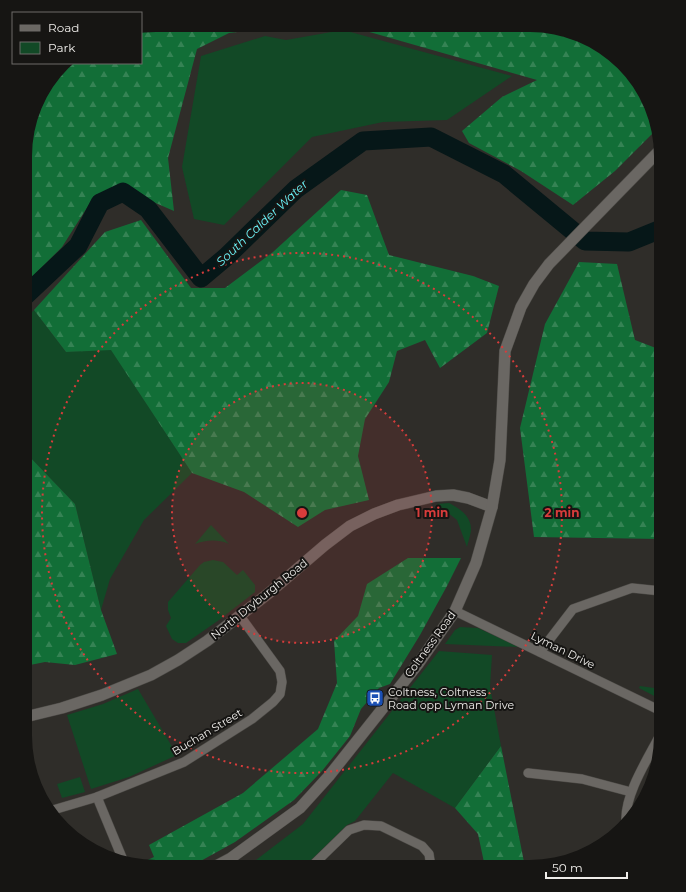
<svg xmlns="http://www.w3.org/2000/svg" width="686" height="892" font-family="Montserrat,sans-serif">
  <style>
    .green { fill: #124926 }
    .forest { fill: url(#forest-firs) }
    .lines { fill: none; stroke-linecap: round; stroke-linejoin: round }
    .river { stroke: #061718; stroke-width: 19 }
    .minor-casing { stroke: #4b4945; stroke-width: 10 }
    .tertiary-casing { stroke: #4b4945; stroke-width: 12 }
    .minor { stroke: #6a6763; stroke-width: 9 }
    .tertiary { stroke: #6a6763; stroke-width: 11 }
    .ring { fill: none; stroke: #d83c3b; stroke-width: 2; stroke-dasharray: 2 4 }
    .labels { text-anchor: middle; stroke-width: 4; stroke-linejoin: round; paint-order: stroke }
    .street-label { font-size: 11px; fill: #efedea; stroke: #161513 }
    .poi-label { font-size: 11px; fill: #efedea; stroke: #161513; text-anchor: start }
    .water-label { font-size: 12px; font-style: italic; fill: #6bf4f9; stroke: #161513 }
    .centre { fill: #d83c3b; stroke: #161513; stroke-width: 2 }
    .ring-label { font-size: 12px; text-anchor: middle; font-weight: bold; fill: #d83c3b; stroke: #161513; stroke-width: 4; stroke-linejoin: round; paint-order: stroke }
  </style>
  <defs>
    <pattern id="forest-firs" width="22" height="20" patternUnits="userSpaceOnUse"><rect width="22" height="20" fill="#126e37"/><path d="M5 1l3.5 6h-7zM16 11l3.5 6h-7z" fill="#358354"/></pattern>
  </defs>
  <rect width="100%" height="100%" fill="#2f2d29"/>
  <g class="green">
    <path d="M343,30l169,46 -65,44 -64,2 -71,15 -88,88 -30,-6 -12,-52 19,-111 64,-20 21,4z"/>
    <path d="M34,310l32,42 45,-3 81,124 -48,47 -34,59 -9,31 -26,-106 -49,-51v-135z"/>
    <path d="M449,503c10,5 22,13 22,26 0,5 -3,13 -4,18l-10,-27 -20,-16z"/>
    <path d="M211,525l18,19c-12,-5 -23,-4 -34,0z"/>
    <path d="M213,560l10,2 14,13 6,-5 12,15v7l-36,28 -33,23h-8l-6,-4 -6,-13 5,-8 -3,-8v-8l32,-37 4,-3z"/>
    <path d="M460,627l18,1 41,19 -74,-3 10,-14z"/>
    <path d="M439,651l53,4 -2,32 11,59 -46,62 -62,-35 -38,48 -8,4 -42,41h-57l55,-42z"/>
    <path d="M640,686l21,3 -1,10 -21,-11z"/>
    <path d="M138,689l39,66 -48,22 -38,12 -24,-74 36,-11z"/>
    <path d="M80,777l5,15 -23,6 -5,-14z"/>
  </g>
  <g class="forest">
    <path d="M156,25h140l-67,8 -32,16 -29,109 6,53 -55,-24 -24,8 -33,52 -36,36v-144l16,-48 23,-28h76v-35z"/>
    <path d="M303,25l244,1 56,21 44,51 8,33 -40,40 -42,34 -52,-34 -52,-28 -7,-12 40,-34 35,-17 -171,-49z"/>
    <path d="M341,190l26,5 22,60 84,21 26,10 -12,47 -47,35 -15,-28 -28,11 -8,31 -24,37 -7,37 11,44 -44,10 -27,17 -54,-35 -52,-19 -81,-123 -45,2 -32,-42 71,-78 36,-12 50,68h34l48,-36z"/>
    <path d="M579,262l38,2 18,76 26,10v189l-127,-2 -14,-109 25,-104z"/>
    <path d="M26,453l49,51 26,106 16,44 -42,11 -30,-3 -20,4z"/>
    <path d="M408,558h53l-14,28 -27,49 -30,49 -11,4 -18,21 -11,27 -28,35 -28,29 -59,42 -38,21 -11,3 -49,-1 17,-8 -5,-12 94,-52 75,-64 19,-46 -3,-42 24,-25 9,-32z"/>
    <path d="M501,746l24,121h-40l-7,-33 -23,-26z"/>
  </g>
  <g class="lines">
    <path class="river" d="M26,295l52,-49 22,-43 23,-11 25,17 53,69 25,-21 70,-68 67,-48 68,-4 73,37 81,67 44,1 32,-13"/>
    <defs>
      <g id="minor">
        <path d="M455,611l206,100"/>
        <path d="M540,652l33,-43 59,-21 29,3"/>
        <path d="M528,773l54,6 49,13"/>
        <path d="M97,797l26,63"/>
        <path d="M53,810l44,-13 87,-35 68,-43 21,-17 7,-8 2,-12 -2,-11 -40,-55"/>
        <path d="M626,820c-1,-27 23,-63 35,-87"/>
        <path d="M312,866l37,-36 15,-5 17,1 41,20 7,8 2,13"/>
      </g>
      <g id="tertiary">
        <path d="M25,717l37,-9 40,-13 49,-20 27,-15 29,-19 62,-48 56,-48 25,-19 24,-12 24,-9 38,-9 17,-1 15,3 24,9"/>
        <path d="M216,866l15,-8 69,-50 29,-32 89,-112 37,-53 21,-48 16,-56 8,-47 5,-109 16,-44 13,-23 15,-20 111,-114"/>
      </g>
    </defs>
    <use href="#minor" class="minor-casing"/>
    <use href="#tertiary" class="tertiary-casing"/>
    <use href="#minor" class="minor"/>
    <use href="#tertiary" class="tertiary"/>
  </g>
  <circle cx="302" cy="513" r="130" fill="#d83c3b" fill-opacity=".12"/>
  <g class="ring">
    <circle cx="302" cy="513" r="130"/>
    <circle cx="302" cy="513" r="260"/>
  </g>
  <defs>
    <symbol id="bus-square" viewBox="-11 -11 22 22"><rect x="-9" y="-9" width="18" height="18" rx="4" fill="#1a4fb4" stroke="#161513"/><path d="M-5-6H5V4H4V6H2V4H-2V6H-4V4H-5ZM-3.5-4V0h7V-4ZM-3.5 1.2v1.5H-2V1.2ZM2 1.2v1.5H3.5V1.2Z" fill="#fff"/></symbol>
  </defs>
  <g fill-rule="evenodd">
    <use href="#bus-square" x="365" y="688" width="20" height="20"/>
  </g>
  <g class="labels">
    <g class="street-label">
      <text transform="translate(259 599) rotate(-39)" y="4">North Dryburgh Road</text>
      <text transform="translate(430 644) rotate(-54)" y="4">Coltness Road</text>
      <text transform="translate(563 650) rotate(26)" y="4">Lyman Drive</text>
      <text transform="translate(207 732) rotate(-31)" y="4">Buchan Street</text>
    </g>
    <g class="poi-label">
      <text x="388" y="696">Coltness, Coltness<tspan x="388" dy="13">Road opp Lyman Drive</tspan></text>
    </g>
    <g class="water-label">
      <text transform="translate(262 223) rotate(-43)" y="4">South Calder Water</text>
    </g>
  </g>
  <path d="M0 0H686V892H0ZM156 32H530A124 124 0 0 1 654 156V736A124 124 0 0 1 530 860H156A124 124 0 0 1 32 736V156A124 124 0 0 1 156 32Z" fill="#161513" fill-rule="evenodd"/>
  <circle cx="302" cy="513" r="6" class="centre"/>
  <g class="ring-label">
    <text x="432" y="517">1 min</text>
    <text x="562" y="517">2 min</text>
  </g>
  <rect x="12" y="12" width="130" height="52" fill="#161513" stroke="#6d6b69"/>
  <rect x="20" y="25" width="20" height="6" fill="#6a6763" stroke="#6d6b69"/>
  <text x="48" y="32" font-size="12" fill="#efedea">Road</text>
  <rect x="20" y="42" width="20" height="12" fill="#124926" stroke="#6d6b69"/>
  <text x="48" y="52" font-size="12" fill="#efedea">Park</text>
  <path d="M546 872v6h81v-6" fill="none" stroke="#efedea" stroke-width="2"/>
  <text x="552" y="872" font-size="12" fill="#efedea" stroke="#161513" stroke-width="3" paint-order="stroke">50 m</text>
</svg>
